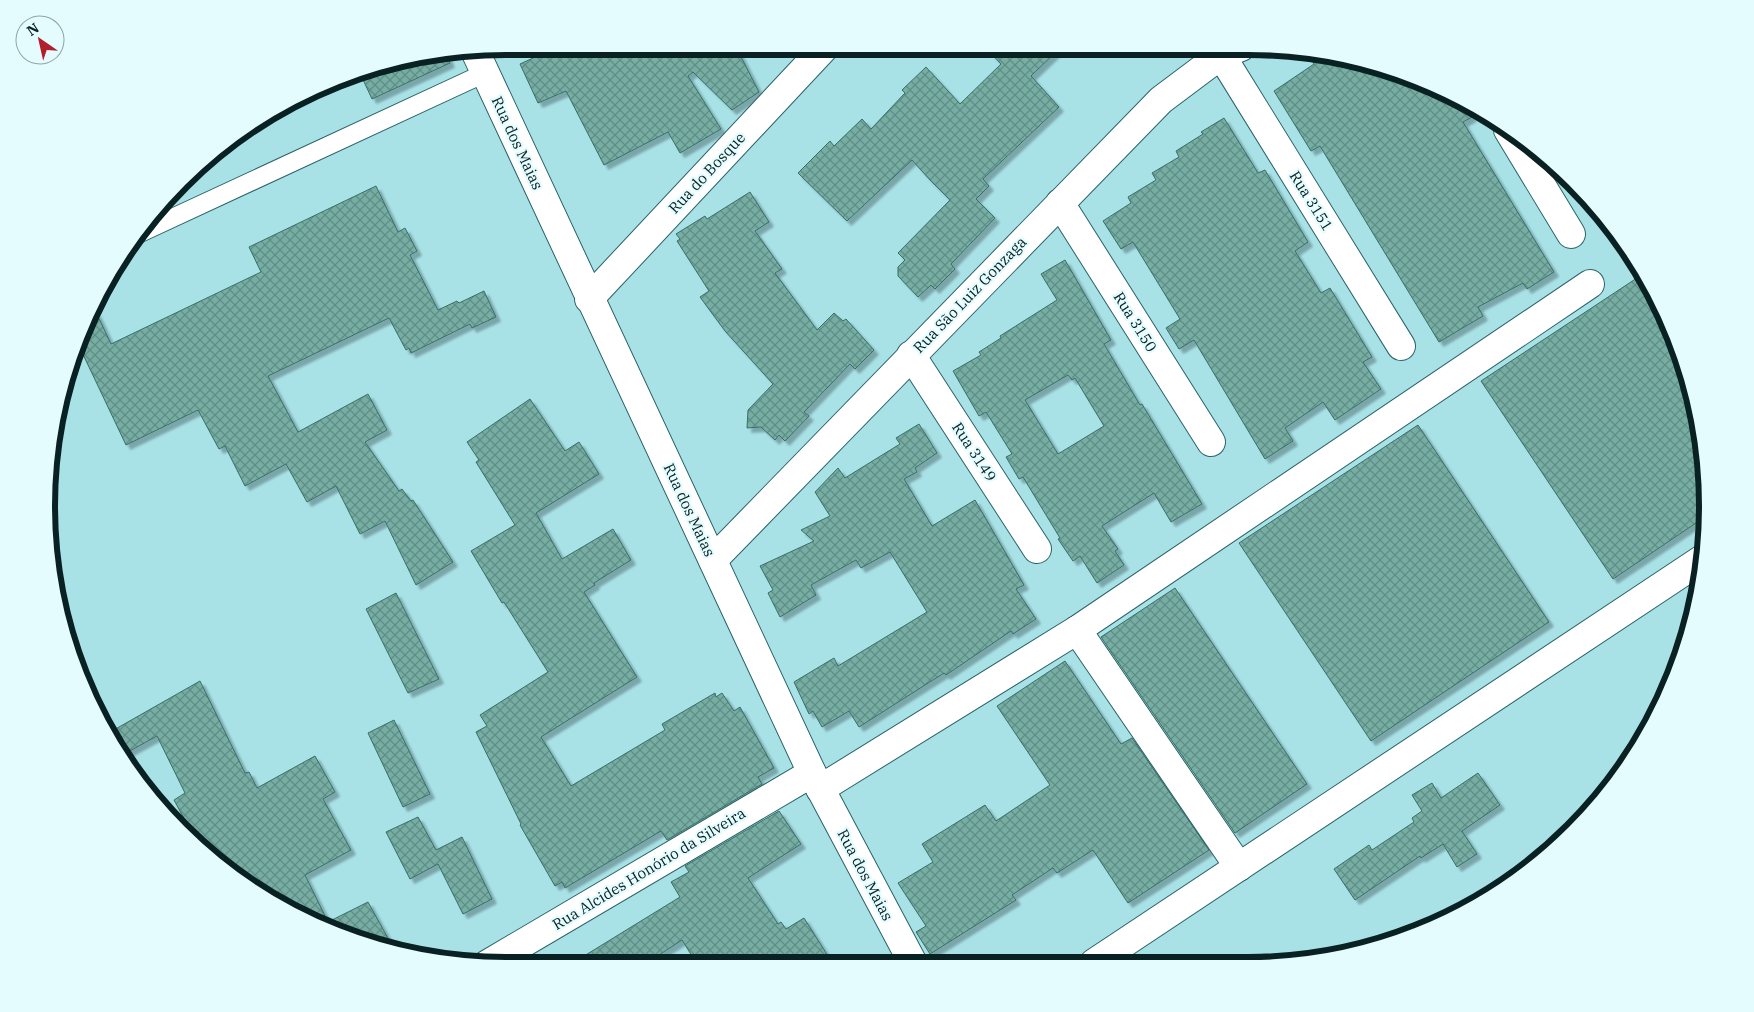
<svg xmlns="http://www.w3.org/2000/svg" width="1754" height="1012" font-family="'IBM Plex Serif',serif">
  <style>
    .building { fill: url(#building-cross-hatch); stroke: #386f66; fill-rule: evenodd; filter: url(#shadow) }
    .lines { fill: none; stroke-linecap: round; stroke-linejoin: round }
    .service-casing { stroke: #2a6368; stroke-width: 20 }
    .minor-casing { stroke: #2a6368; stroke-width: 30 }
    .tertiary-casing { stroke: #2a6368; stroke-width: 30 }
    .service { stroke: #fff; stroke-width: 18 }
    .minor { stroke: #fff; stroke-width: 28 }
    .tertiary { stroke: #fff; stroke-width: 28 }
    .labels { text-anchor: middle; stroke-width: 4.5; stroke-linejoin: round; paint-order: stroke }
    .street-label { font-size: 15px; fill: #092123; stroke: #e5fcfe }
    .rim { fill: none; stroke: #092123; stroke-width: 6 }
  </style>
  <defs>
    <pattern id="building-cross-hatch" width="8" height="8" patternUnits="userSpaceOnUse" patternTransform="scale(1.25)"><rect width="8" height="8" fill="#77aea4"/><path d="M0 0l8 8M0 8l8-8" fill="none" stroke="#608d85"/></pattern>
    <filter id="shadow"><feDropShadow dx="4.5" dy="4.5" stdDeviation="1" flood-color="#0004"/></filter>
  </defs>
  <rect width="100%" height="100%" fill="#a8e2e7"/>
  <g class="building">
    <path d="M559,46l177,1 23,45 -27,18 -39,-38 -5,4 33,53 -41,24 -12,-21 -64,33 -38,-74 -28,12 -18,-39z"/>
    <path d="M985,47h76l-30,29 28,31 -76,72 6,7 -13,13 19,19 -44,46 4,5 -20,20 -4,-4 -13,12 -20,-21v-9l7,-7 -7,-7 52,-53 -20,-20 -18,-20 -65,61 -49,-48 32,-32 4,5 28,-27 9,10 34,-36 -3,-3 24,-23 34,37 41,-40z"/>
    <path d="M1307,52l60,10 96,40 9,15 -9,5 91,150 -27,17 -4,-6 -45,24 5,9 -44,26 -119,-196 -9,5 -37,-60 40,-27z"/>
    <path d="M447,56l3,7 -78,36 -13,-28z"/>
    <path d="M1224,118l34,55 7,-3 43,72 -13,9 26,42 9,-5 42,69 -9,5 18,27 -46,31 -12,-18 -38,26 8,13 -28,18 -71,-119 -15,9 -13,-21 14,-9 -47,-77 -12,7 -18,-28 28,-18 -3,-6 28,-17 -4,-7 27,-16 -3,-6 27,-17 -2,-2z"/>
    <path d="M376,186l22,46 7,-4 12,23 -7,4 28,55 19,-9 2,2 25,-12 12,26 -24,11 -2,-4 -59,29 -2,-5 -3,2 -17,-32 -121,58 30,56 70,-38 19,36 -22,12 34,49 3,-2 9,12 2,-1 40,62 -37,23 -31,-64 -25,13 -24,-48 -29,16 -21,-38 -41,22 -20,-40 -6,3 -21,-39 -72,35 -46,-97 16,-36 15,32 150,-72 -12,-25z"/>
    <path d="M750,192l19,30 -14,9 27,38 -7,4 42,57 17,-17 9,8 3,-2 28,31 -19,19 -5,-5 -46,48 5,4 -24,25 -6,-6 -4,5 -14,-13 -14,1 1,-18 25,-26 -48,-53 -25,-34 9,-6 -32,-50 3,-2 -4,-5 29,-18 2,3z"/>
    <path d="M1065,260l46,80 -7,4 36,61 2,-1 60,100 -31,18 -17,-29 -52,33 16,23 -3,2 9,14 -27,18 -17,-27 -7,5 -15,-22 2,-1 -37,-61 -4,2 -13,-22 6,-3 -26,-42 -7,4 -26,-45 28,-16 -2,-3 22,-14 -1,-2 57,-36 -16,-26zM1068,375l4,5 3,-2 29,48 -46,28 -33,-54z"/>
    <path d="M1643,274l17,29 32,84 15,89 -2,41 -92,62 -132,-198z"/>
    <path d="M530,399l35,52 14,-9 20,32 -63,39 26,46 51,-30 18,31 -37,23 1,2 -11,7 53,85 -96,60 30,49 94,-56 -3,-6 53,-31 1,4 6,-4 12,18 6,-4 34,61 -16,9 4,7 -95,56 -6,-9 -96,57 -3,-6 -7,4 -35,-61 1,-1 -45,-92 11,-6 -7,-11 68,-43 -44,-70 -2,1 -31,-52 44,-26 -39,-63 3,-2 -12,-18z"/>
    <path d="M919,424l18,29 -22,15 2,4 -13,7 28,47 43,-26 49,85 -8,4 20,30 -23,15 -2,-3 -65,44 -2,-2 -85,54 -10,-16 -27,16 -9,-16 -4,3 -15,-32 40,-24 4,8 89,-54 -37,-60 -29,16 -5,-8 -45,25 5,10 -36,22 -12,-24 5,-3 -13,-24 54,-25 -13,-11 29,-14 -15,-24 23,-24 7,10 55,-34 -4,-6z"/>
    <path d="M1418,425l131,197 -178,119 -132,-198z"/>
    <path d="M1175,588l132,196 -72,49 -134,-196z"/>
    <path d="M396,593l43,86 -31,14 -42,-84z"/>
    <path d="M1065,661l56,83 11,-6 77,112 -81,53 -35,-53 -36,23 -4,-5 -41,27 4,5 -86,54 -14,-22 10,-6 -28,-43 35,-21 -11,-18 63,-39 11,16 54,-36 -53,-79z"/>
    <path d="M200,681l45,92 4,-1 8,16 58,-32 20,36 -12,7 28,51 -46,25 23,47 40,-20 27,49 -8,-1 -111,-46 -82,-67 -20,-37 11,-7 -28,-57 -31,17 -14,-22z"/>
    <path d="M394,720l36,74 -27,13 -35,-74z"/>
    <path d="M1478,773l22,32 -38,26 15,23 -20,13 -14,-23 -22,14 -1,-2 -65,44 -21,-31 35,-24 3,5 42,-28 -2,-4 10,-7 -10,-16 20,-12 9,15z"/>
    <path d="M779,811l22,33 -53,34 30,46 3,-2 5,7 18,-11 29,46h-136l-15,-24 -37,24h-74l109,-67 -9,-15 18,-10 -4,-6z"/>
    <path d="M418,817l18,33 26,-13 30,62 -29,15 -25,-50 -28,15 -24,-47z"/>
  </g>
  <g class="lines">
    <defs>
      <path id="service" d="M140,233l345,-160"/>
      <g id="minor">
        <path d="M1220,47l1,8 180,291"/>
        <path d="M1508,130l63,104"/>
        <path d="M1060,203l151,239"/>
        <path d="M589,299l236,-252"/>
        <path d="M911,355l126,194"/>
        <path d="M820,789l257,-159"/>
        <path d="M1239,867l-162,-237 513,-346"/>
        <path d="M1094,963l610,-405"/>
        <path d="M486,965l326,-192"/>
      </g>
      <g id="tertiary">
        <path d="M475,51l337,722 101,190"/>
        <path d="M713,560l448,-460 60,-45 20,-8"/>
      </g>
    </defs>
    <use href="#service" class="service-casing"/>
    <use href="#minor" class="minor-casing"/>
    <use href="#tertiary" class="tertiary-casing"/>
    <use href="#service" class="service"/>
    <use href="#minor" class="minor"/>
    <use href="#tertiary" class="tertiary"/>
  </g>
  <g class="labels">
    <g class="street-label">
      <text transform="translate(517 143) rotate(65)" y="5">Rua dos Maias</text>
      <text transform="translate(707 173) rotate(-47)" y="5">Rua do Bosque</text>
      <text transform="translate(1311 201) rotate(58)" y="5">Rua 3151</text>
      <text transform="translate(970 295) rotate(-46)" y="5">Rua São Luiz Gonzaga</text>
      <text transform="translate(1135 322) rotate(58)" y="5">Rua 3150</text>
      <text transform="translate(974 452) rotate(57)" y="5">Rua 3149</text>
      <text transform="translate(689 510) rotate(65)" y="5">Rua dos Maias</text>
      <text transform="translate(649 869) rotate(-31)" y="5">Rua Alcides Honório da Silveira</text>
      <text transform="translate(865 875) rotate(62)" y="5">Rua dos Maias</text>
    </g>
  </g>
  <path d="M0 0H1754V1012H0ZM506 55H1248A451 451 0 0 1 1699 506V506A451 451 0 0 1 1248 957H506A451 451 0 0 1 55 506V506A451 451 0 0 1 506 55Z" fill="#e5fcfe" fill-rule="evenodd"/>
  <path class="rim" d="M506 55H1248A451 451 0 0 1 1699 506V506A451 451 0 0 1 1248 957H506A451 451 0 0 1 55 506V506A451 451 0 0 1 506 55Z"/>
  <g transform="translate(40 40) rotate(326)"><circle r="24" fill="#e5fcfe" stroke="#8da4a6"/>
  <path d="M0-4L9 19L0 12L-9 19Z" fill="#b11e2d"/>
  <text y="-8" font-size="14" font-weight="bold" text-anchor="middle" fill="#092123">N</text>
  </g>
</svg>
